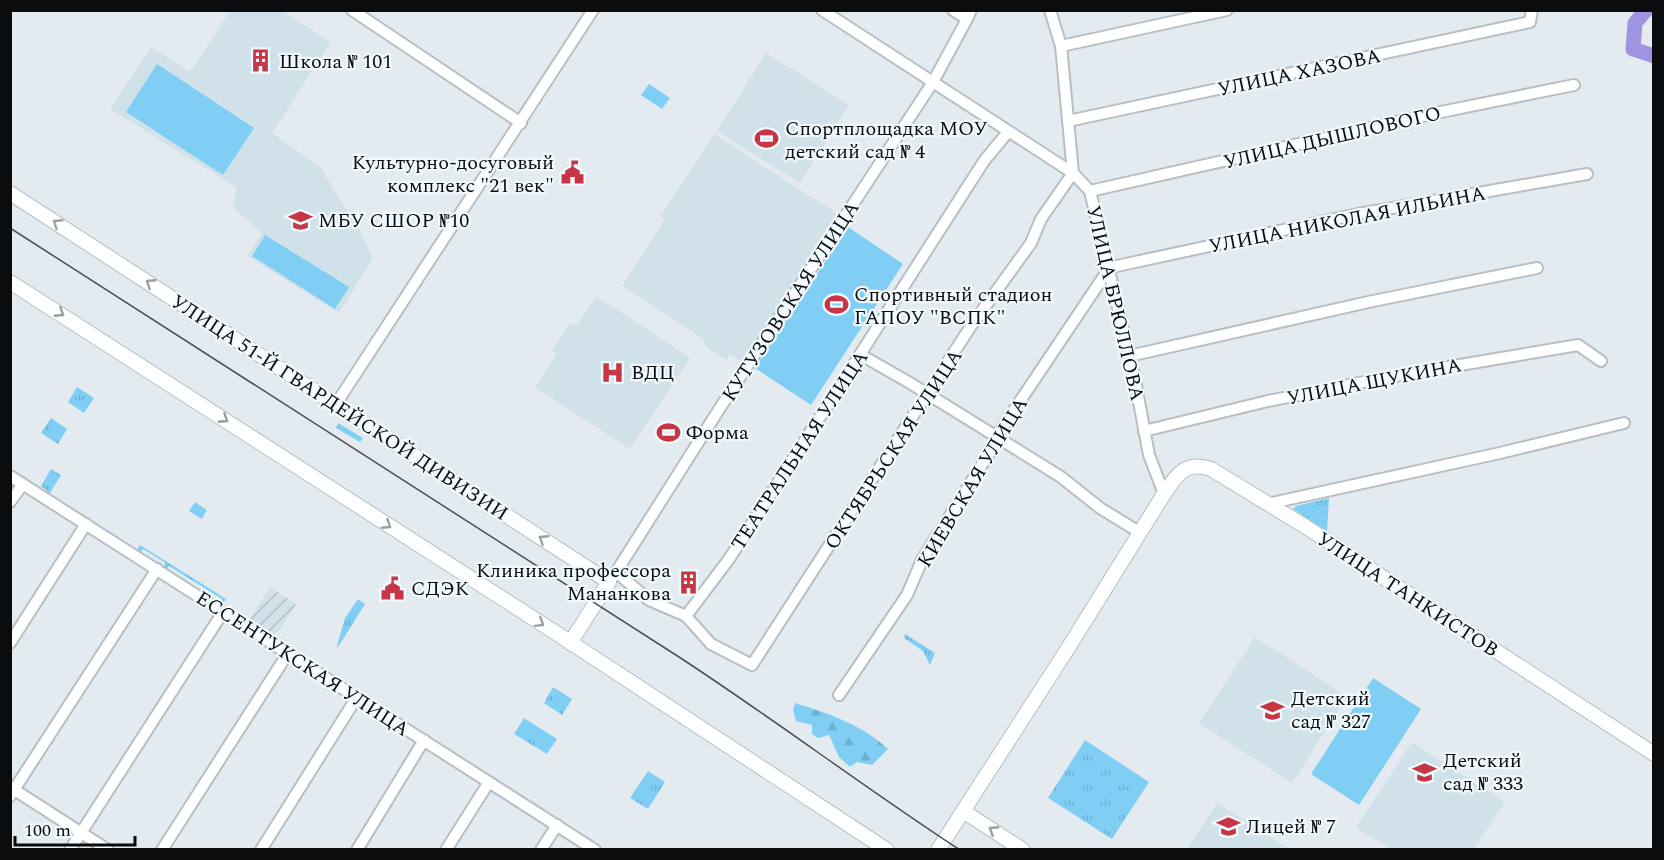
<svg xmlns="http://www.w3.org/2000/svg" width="1664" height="860" font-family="Spectral,serif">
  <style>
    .built { fill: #d1e1e9 }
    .industrial { fill: url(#industrial-furrows) }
    .grass { fill: url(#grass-tufts) }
    .forest { fill: url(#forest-firs) }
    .pitch { fill: #81cef5 }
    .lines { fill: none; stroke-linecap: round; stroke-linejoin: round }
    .river { stroke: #a093e2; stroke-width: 15 }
    .minor-casing { stroke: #b6bfc3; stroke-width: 14 }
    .major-casing { stroke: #b6bfc3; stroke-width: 16 }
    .minor { stroke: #fff; stroke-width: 10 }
    .major { stroke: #fff; stroke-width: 14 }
    .tram { stroke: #4c5053; stroke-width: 1.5 }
    .oneway { stroke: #9d9e9f }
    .labels { text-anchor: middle; stroke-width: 4.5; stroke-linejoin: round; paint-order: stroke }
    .poi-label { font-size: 20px; fill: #0a0c0e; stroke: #f0f9fd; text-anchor: start }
    .street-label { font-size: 20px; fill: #0a0c0e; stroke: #f0f9fd }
  </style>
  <defs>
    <pattern id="industrial-furrows" width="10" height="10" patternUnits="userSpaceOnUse" patternTransform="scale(1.5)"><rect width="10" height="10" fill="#d1e1e9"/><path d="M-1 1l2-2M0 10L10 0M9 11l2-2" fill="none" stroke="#b2c0c7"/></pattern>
    <pattern id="grass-tufts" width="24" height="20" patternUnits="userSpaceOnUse" patternTransform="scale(1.5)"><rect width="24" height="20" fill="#81cef5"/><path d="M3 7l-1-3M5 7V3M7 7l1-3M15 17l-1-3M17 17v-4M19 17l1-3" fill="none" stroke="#6eb0d1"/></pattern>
    <pattern id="forest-firs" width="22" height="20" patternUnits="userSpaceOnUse" patternTransform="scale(1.5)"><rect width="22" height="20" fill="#81cef5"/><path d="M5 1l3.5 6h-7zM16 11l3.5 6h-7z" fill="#6eb0d1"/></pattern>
  </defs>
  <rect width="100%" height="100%" fill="#e3ebf0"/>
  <g class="built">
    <path d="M230,11h52l49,31 -59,91 48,34 41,66 12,25 -34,55 -92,-57 15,-23 -29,-25 3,-21 -126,-78 41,-62 39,25z"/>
    <path d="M766,53l83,52 -49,78 -83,-52z"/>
    <path d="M714,134l124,80 -96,148 -12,-8 -4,6 -20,-13 -2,-8 -82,-53 43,-67 -4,-3z"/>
    <path d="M596,296l94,62 -60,91 -95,-62 22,-33 -5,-3 17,-27 8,1z"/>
    <path d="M1255,637l92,60 -55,86 -93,-60z"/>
    <path d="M1412,742l93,60 -31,47h-84l-34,-22z"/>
    <path d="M1217,803l73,46h-103z"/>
  </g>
  <path class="industrial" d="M270,587l26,17 -16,26 -7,5 -24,-15z"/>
  <g class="grass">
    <path d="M77,387l17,11 -10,15 -16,-11z"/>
    <path d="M51,418l16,11 -9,15 -17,-11z"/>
    <path d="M338,423l25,15 -3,4 -24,-14z"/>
    <path d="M51,469l10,6 -11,18 -9,-7z"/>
    <path d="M1329,498l-2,33 -34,-22 3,-3z"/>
    <path d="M195,502l12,8 -5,9 -13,-8z"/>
    <path d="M140,545l86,54 -4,7 -2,-2 2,-5 -53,-33 -3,4 -3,-2 3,-5 -23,-14 -3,4 -3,-2z"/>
    <path d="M358,599l7,5 -27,43 -1,-1 8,-28z"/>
    <path d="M905,634l30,19 -5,12 -7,-14 -19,-13z"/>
    <path d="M553,687l19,12 -10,16 -18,-12z"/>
    <path d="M524,718l33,21 -10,15 -33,-20z"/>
    <path d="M1085,740l64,42 -37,57 -64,-41z"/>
    <path d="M648,771l17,11 -17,27 -18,-11z"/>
  </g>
  <path class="forest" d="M795,703c32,10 68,22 93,46l-16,16 -15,-3 -7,5 -11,-10 -10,-22 -11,3 -6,-4v-9l-16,-4 -3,-11z"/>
  <g class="pitch">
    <path d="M157,64l97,64 -31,47 -97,-63z"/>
    <path d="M649,84l21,14 -8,11 -21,-14z"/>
    <path d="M848,227l55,37 -92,141 -56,-37z"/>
    <path d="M265,235l84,52 -14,22 -83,-53z"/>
    <path d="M1373,678l48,31 -62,96 -48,-31z"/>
  </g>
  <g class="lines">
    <path class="river" d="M1646,10l-11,13 -2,26 21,7"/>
    <defs>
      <g id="minor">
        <path d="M352,10l169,113"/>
        <path d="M822,10l251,163 17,18 44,184 15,80 15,39"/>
        <path d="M953,10l14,9 4,-9"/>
        <path d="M1050,10l11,36 12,127"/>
        <path d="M1061,46l166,-36"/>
        <path d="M1068,121l462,-99 2,-12"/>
        <path d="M1090,191l346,-78 138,-28"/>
        <path d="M861,355l49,28 151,94 39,31 39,24"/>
        <path d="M1129,356l244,-55 164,-33"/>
        <path d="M336,404l257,-394"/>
        <path d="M1144,431l124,-30 121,-24 189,-32 23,16"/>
        <path d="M10,476l585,374"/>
        <path d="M10,502l13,-18"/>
        <path d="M1267,504l233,-51 124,-30"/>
        <path d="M616,572l33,28 37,16 25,28 41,21 219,-339 60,-83 10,-24 32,-46"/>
        <path d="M613,577l112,-177 208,-318 34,-63"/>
        <path d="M686,616l43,-57 255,-398 24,-29"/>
        <path d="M10,643l76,-119"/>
        <path d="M839,695l68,-100 15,-35 73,-116 5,-13 108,-161 4,-3 246,-53 229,-40"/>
        <path d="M10,787l98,63"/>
        <path d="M10,796l147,-227"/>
        <path d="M70,850l153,-238"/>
        <path d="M162,850l126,-197"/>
        <path d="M261,850l96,-153"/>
        <path d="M357,850l67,-110"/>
        <path d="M446,850l43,-68"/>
        <path d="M541,850l16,-25"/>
      </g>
      <g id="major">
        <path d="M10,193l599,389 -39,61"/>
        <path d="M10,282l543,349 334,219"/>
        <path d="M963,811l60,39"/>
        <path d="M938,850l127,-197 99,-159c13,-19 21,-34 47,-25l95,58 348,227"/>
      </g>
    </defs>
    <use href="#minor" class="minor-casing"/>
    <use href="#major" class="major-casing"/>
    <use href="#minor" class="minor"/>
    <use href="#major" class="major"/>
    <path class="tram" d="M10,228l669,429c95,62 186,131 281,193"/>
  </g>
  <defs><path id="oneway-chevron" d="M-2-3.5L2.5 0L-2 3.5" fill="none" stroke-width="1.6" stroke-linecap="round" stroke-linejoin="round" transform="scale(1.5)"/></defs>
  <g class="oneway">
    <use href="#oneway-chevron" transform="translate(57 223) rotate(-147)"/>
    <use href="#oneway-chevron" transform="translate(150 283) rotate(-147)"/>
    <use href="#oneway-chevron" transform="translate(60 313) rotate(33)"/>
    <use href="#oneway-chevron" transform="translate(224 419) rotate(33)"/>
    <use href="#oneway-chevron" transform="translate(387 525) rotate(33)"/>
    <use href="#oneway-chevron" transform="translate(543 539) rotate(-147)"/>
    <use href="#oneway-chevron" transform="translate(540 623) rotate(32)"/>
    <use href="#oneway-chevron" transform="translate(993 830) rotate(-147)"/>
  </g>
  <defs>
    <symbol id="building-bare" viewBox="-9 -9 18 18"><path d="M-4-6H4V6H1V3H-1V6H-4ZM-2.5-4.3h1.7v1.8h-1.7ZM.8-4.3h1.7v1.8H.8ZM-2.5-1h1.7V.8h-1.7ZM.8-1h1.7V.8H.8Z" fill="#c63645" stroke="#f0f9fd" stroke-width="2.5" paint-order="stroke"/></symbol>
    <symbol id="stadium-bare" viewBox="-9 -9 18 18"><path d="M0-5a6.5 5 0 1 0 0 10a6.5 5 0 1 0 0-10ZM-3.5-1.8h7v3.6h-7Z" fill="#c63645" stroke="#f0f9fd" stroke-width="2.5" paint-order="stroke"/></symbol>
    <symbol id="civic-bare" viewBox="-9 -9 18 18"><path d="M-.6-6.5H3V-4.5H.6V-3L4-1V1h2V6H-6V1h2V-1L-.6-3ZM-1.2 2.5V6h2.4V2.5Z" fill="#c63645" stroke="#f0f9fd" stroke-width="2.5" paint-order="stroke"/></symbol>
    <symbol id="school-bare" viewBox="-9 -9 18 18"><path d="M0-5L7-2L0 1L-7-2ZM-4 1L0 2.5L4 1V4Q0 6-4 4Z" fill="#c63645" stroke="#f0f9fd" stroke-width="2.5" paint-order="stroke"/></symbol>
    <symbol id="hospital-bare" viewBox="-9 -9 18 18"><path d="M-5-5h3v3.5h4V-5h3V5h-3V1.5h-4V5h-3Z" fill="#c63645" stroke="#f0f9fd" stroke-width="2.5" paint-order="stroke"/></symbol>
  </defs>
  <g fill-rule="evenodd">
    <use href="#building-bare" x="244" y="44" width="33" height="33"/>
    <use href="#stadium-bare" x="750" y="122" width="33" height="33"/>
    <use href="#civic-bare" x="556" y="156" width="33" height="33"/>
    <use href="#school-bare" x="284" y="204" width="33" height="33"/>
    <use href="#stadium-bare" x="820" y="288" width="33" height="33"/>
    <use href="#hospital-bare" x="596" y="356" width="33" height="33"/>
    <use href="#stadium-bare" x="652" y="416" width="33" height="33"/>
    <use href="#building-bare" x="672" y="566" width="33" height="33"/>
    <use href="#civic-bare" x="376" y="572" width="33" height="33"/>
    <use href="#school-bare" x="1256" y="694" width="33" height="33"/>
    <use href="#school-bare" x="1408" y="756" width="33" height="33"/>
    <use href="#school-bare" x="1212" y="810" width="33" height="33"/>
  </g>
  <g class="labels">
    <g class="poi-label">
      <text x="279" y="68">Школа № 101</text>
      <text x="785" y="135">Спортплощадка МОУ<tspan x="785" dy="23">детский сад № 4</tspan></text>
      <text x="554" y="169" text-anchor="end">Культурно-досуговый<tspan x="554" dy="23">комплекс "21 век"</tspan></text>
      <text x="318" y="227">МБУ СШОР №10</text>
      <text x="854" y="301">Спортивный стадион<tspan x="854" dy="23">ГАПОУ "ВСПК"</tspan></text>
      <text x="631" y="379">ВДЦ</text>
      <text x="686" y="439">Форма</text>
      <text x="671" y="577" text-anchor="end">Клиника профессора<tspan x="671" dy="23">Мананкова</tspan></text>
      <text x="411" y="595">СДЭК</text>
      <text x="1291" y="705">Детский<tspan x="1291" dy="23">сад № 327</tspan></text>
      <text x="1443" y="767">Детский<tspan x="1443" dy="23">сад № 333</tspan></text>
      <text x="1246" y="833">Лицей № 7</text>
    </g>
    <g class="street-label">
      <text transform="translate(1299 72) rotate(-12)" y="7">УЛИЦА ХАЗОВА</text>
      <text transform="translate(1332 137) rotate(-13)" y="7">УЛИЦА ДЫШЛОВОГО</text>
      <text transform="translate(1347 219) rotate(-11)" y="7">УЛИЦА НИКОЛАЯ ИЛЬИНА</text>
      <text transform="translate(790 301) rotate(-57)" y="7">КУТУЗОВСКАЯ УЛИЦА</text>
      <text transform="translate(1116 303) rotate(77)" y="7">УЛИЦА БРЮЛЛОВА</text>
      <text transform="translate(1374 381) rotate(-11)" y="7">УЛИЦА ЩУКИНА</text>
      <text transform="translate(340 407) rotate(33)" y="7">УЛИЦА 51-Й ГВАРДЕЙСКОЙ ДИВИЗИИ</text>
      <text transform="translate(893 449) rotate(-57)" y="7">ОКТЯБРЬСКАЯ УЛИЦА</text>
      <text transform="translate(799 450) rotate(-57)" y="7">ТЕАТРАЛЬНАЯ УЛИЦА</text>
      <text transform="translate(972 482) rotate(-59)" y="7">КИЕВСКАЯ УЛИЦА</text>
      <text transform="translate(1408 594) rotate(33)" y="7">УЛИЦА ТАНКИСТОВ</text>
      <text transform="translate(303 663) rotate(33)" y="7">ЕССЕНТУКСКАЯ УЛИЦА</text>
    </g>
  </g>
  <rect width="1664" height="860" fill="none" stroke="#0a0c0e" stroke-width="24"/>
  <path d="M15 836v9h120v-9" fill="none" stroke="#0a0c0e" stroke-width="3"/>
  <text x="24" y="836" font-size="18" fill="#0a0c0e" stroke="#f0f9fd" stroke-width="4.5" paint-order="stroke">100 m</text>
</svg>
